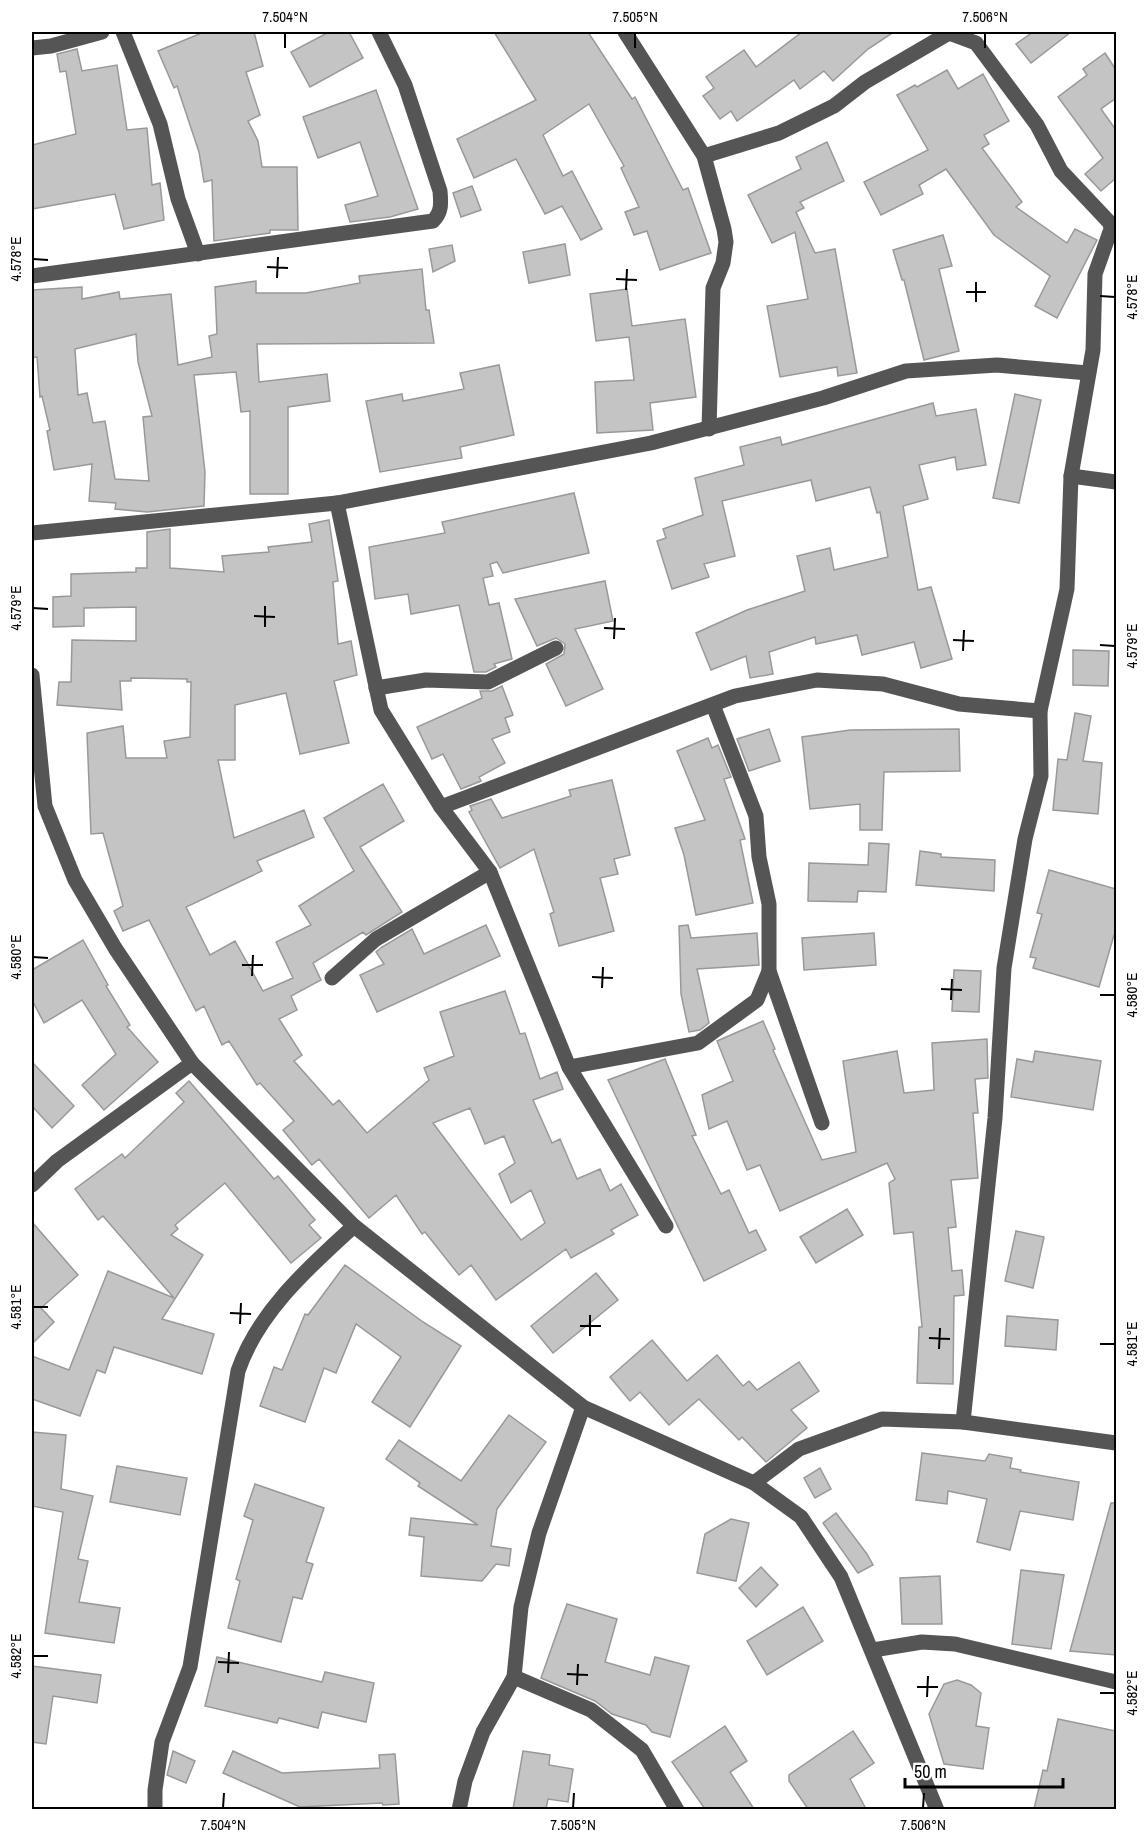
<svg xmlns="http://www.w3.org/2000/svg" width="1148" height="1841" font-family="'Archivo Narrow',sans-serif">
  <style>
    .building { fill: #c4c4c4; stroke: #999; stroke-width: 1.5; fill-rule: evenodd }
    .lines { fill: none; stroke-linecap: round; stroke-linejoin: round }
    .minor { stroke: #555; stroke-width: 15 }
    .ticks { fill: none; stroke: #000; stroke-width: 2 }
    .neatline { fill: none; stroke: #000; stroke-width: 2 }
    .ticks-label { font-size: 15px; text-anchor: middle; fill: #000 }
  </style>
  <rect width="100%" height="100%" fill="#fff"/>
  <g class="building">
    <path d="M204,32h50l9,34 -17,6 14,43 -12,6 10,20 4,26h35l1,63h-28v3l-56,8 -2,-61 -8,2 -5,-30 -22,-66 -3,2 -16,-37z"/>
    <path d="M329,32h20l14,26 -53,29 -19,-35z"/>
    <path d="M494,32h94l44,67 3,-2 48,93 5,-2 23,65 -51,17 -13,-39 -13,4 -9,-23 14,-5 -18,-39 3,-2 -35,-62 -46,31 20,41 9,-5 30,58 -21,11 -19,-34 -17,8 -29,-55 -42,19 -17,-39 79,-39z"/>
    <path d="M802,32h92l-26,17 -35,32 -9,-10 -24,18 -6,-9 -57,41 -6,-10 -11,8 -17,-23 11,-8 -8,-11 38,-27 12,17z"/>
    <path d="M1033,32h38l-40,31 -15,-19z"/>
    <path d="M77,49l5,22 35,-6 10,65 20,-2 5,57 8,-2 4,37 -40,9 -9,-35 -83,15v-64l44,-11 -10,-63 -6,1 -3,-18z"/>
    <path d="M1105,53l11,17v28l-15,11 15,21v48l-15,13 -16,-17 18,-16 -45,-61 29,-22 -4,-6z"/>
    <path d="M947,70l11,19 25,-15 26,47 -25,14 5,9 -7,4 40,54 -6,5 51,36 8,-14 22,11 -40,78 -22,-12 15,-30 -56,-41 -48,-66 -27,16 4,9 -42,21 -17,-33 64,-32 -31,-55 18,-10 2,2z"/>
    <path d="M376,90l42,119 -28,8 -40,5 -5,-17 33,-9 -18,-54 -42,16 -15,-41z"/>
    <path d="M827,142l17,39 -44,21 4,6 -8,4 19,41 20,-4 22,124 -19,3 -1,-9 -57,10 -13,-71 41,-7 -13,-67 -23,11 -24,-48 53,-26 -5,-12z"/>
    <path d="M472,186l9,24 -20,7 -8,-24z"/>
    <path d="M943,235l9,31 -13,3 20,82 -35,9 -20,-80h-2l-9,-30z"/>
    <path d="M565,244l5,31 -41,8 -6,-31z"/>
    <path d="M452,245l3,16 -22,11 -4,-23z"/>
    <path d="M422,269l4,41h3l5,33 -177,1 2,38 68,-8 3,27 -42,6v87h-38v-83l-9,1 -5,-40 -42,3 11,97 -1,34 -57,6 -32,-3 1,-6 -27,-2 3,-37 -38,6 -7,-39 3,-1 -8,-34 -2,1 -3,-40 -5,1v-68l50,-3v12l37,-7 1,7 51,-5 7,71 34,-8 -3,-21 8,-2 -2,-47 41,-6v12h50l54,-10 -1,-7zM136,334l2,28 14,54 -9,1 6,64 -34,-2 -10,-58 -12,2 -6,-30 -9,2 -3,-46z"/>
    <path d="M627,289l5,37 53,-7 11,78 -46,6 3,27 -56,3 -2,-51 39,-2 -5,-43 -33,4 -6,-47z"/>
    <path d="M499,365l15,70 -54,12 2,11 -82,14 -14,-71 36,-7 1,7 61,-12 -4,-16z"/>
    <path d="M1015,394l26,6 -22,103 -26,-5z"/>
    <path d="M933,403l3,13 40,-7 10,56 -29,5 -2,-13 -36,8 9,34 -25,7 15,84 13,-3 21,72 -31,9 -7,-26 -52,13 -5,-20 -41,9 -1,-7 -46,15 4,22 -23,4 -4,-22 -35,14 -15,-37 51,-23 58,-19 -8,-35 33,-8 4,22 54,-13 -8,-45 -3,1 -7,-26 -54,14 -5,-21 -89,21 13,55 -31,8 5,13 -37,12 -15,-48 9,-3 -3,-9 40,-14 -8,-37 49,-13 -4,-18 40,-10 2,8z"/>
    <path d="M574,493l15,60 -86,20 -6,-11 -7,2 3,12 -10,2 6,27 10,-2 13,56 -18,5 2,3 -10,5h-12l-15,-67 -48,9 -3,-20 -33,5 -6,-52 76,-14 -3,-11z"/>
    <path d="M329,520l9,61 -5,1 5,62 13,-3 6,34 -23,6 15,62 -49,11 -14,-61 -51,12v55h-17l16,78 70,-28 10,27 -57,24 5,10 -76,36 24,48 25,-14 28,50 30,-13 -17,-36 35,-17 -12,-19 55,-35 -30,-53 59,-34 21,37 -44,26 42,65 -36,23 -3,-3 -50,31 8,17 -30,16 6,14 -18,9 23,36 -8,6 39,44 6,-5 28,33 62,-53 -5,-12 30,-12 -14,-44 65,-21 15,43 5,-1 15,46 17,-7 6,17 -30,11 19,43 8,-4 17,40 23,-10 10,22 11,-7 17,31 -27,15 3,4 -43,24 -5,-9 -70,51 -25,-35 -12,10 -34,-43 -3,2 -26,-39 -27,23 -50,-59 -7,6 -29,-35 11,-9 -34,-38 -3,2 -28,-44 -7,4 -18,-39 -8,5 -47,-91 -26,11 -9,-20 9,-5 -20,-73 -12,1 -4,-101 36,-7 3,32h41l-3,-17 26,-4 1,-55h-4v-3l-56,-1v3h-11l2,29 -65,-5 2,-23h12l1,-42 64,1v-34l-52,1v18l-31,1v-30l18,-1v-22l65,-2v-4h11v-36l23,-3v39l54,4 -2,-16 47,-4 -1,-5 44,-5 -3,-18zM470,1108l15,36 19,-8 11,27 -16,11 12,29 20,-13 14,33 -24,17 -88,-117z"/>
    <path d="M605,581l8,40 -38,8 28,60 -37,17 -20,-42 18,-10 1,-10 -9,-6 -19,8 -22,-47z"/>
    <path d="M1073,650l36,1 -1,35 -35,-1z"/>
    <path d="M502,686l11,29 -8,3 5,14 -18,7 13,24 -26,14 2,4 -20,8 -18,-35 -11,5 -15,-32 65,-29 -2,-7h12z"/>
    <path d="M1075,713l16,3 -8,45 19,2 -4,51 -45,-4 5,-51 9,1z"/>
    <path d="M769,729l11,32 -31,10 -12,-32z"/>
    <path d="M959,729l1,42 -76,1 -2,58h-22v-26l-50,5 -8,-72 48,-7z"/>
    <path d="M708,738l4,10 6,-3 13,32 -7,2 21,60 -5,1 13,63 -57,12 -12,-60 -9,-27 30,-8 -28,-69z"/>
    <path d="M612,780l18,75 -16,4 4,15 -18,4 14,53 -55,15 -9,-32 4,-2 -20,-63 -34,19 -31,-56 3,-2 -2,-4 21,-7 11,19 69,-22 -2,-6z"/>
    <path d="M869,843l20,1 -3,48 -28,-1 -1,11 -49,-1 1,-38 59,2z"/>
    <path d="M920,851l21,3v3l54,3 -1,31 -78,-6z"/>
    <path d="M1049,870l67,19v46h-2l-15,52 -66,-19 3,-10 -6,-1 12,-43 -5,-1z"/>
    <path d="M486,925l14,31 -123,56 -17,-37 24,-11 -8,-12 6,-5 30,-18 12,25z"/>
    <path d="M688,925l3,13 66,-5 2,32 -62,4 12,54 -9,7 -11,2 -8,-38 -2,-68z"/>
    <path d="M874,933l2,32 -72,5 -2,-32z"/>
    <path d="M83,940l25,45 -2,1 24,39 -3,2 31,35 -54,48 -22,-25 34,-31 -34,-54 -38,23 -12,-23v-30z"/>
    <path d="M954,970l27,1 -2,41 -27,-1z"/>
    <path d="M763,1021l12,28 -2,1 49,110 34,-8 -13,-91 54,-10 7,42 30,-3 -2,-47 55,-4 1,39 -13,1 3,34h-5l5,65 -27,2 5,47 -8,1 4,43 10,-1 2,25 -10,1 -1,88 -36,-1 2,-56h3l-9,-95 -19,2 -5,-51 6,-4 -8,-16 -107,48 -20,-46 -13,5 -20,-49 -18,8 -7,-34 31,-14 -16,-40z"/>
    <path d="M1035,1051l66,10 -8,49 -82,-13 6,-38 16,3z"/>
    <path d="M665,1059l31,76 -4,1 29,58 8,-4 20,43 7,-3 10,20 -62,31 -96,-201z"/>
    <path d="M32,1062l42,44 -22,22 -20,-22z"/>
    <path d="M189,1081l85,98 4,-3 37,44 -6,5 12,13 -30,25 -66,-80 -50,42 3,4 -7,6 32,20 -41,64 52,15 -12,40 -88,-27 -9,26 -8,-3 -17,46 -48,-17v-43l37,14 39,-99 66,27 -71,-82 -5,4 -23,-31 47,-35 3,4 59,-56 -8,-9z"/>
    <path d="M847,1209l16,26 -47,28 -16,-26z"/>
    <path d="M32,1222l46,53 -37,33 13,14 -22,22z"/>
    <path d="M1016,1231l28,6 -11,51 -28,-7z"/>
    <path d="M345,1265l78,57 38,24 -51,81 -38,-25 29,-45 -45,-33 -20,49 -12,-5 -19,54 -45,-16 14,-39 8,3 23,-56 3,1z"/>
    <path d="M596,1273l22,27 -65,53 -22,-27z"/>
    <path d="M1007,1316l51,4 -2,30 -51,-4z"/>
    <path d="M652,1340l35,41 30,-26 26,31 6,-5 8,9 42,-28 20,29 -28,19 16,18 -41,34 -24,-25 -3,3 -40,-41 -30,26 -29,-33 -10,9 -20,-24z"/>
    <path d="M509,1415l37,27 -49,67 -6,37 20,3 -2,17 -13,-2 -14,17 -61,-5 3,-39 -15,-2 2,-17 67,7 -60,-39 2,-3 -34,-24 13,-19 62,41z"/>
    <path d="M32,1432l34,3 -5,54 32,7 -15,63 10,2 -9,41 41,6 -6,35 -69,-10 18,-121 -31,-6z"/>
    <path d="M922,1453l63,8 4,-7 23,4 -2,10 11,2 -1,2 59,10 -6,38 -53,-9 -10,39 -33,-8 10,-43 -39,-8 -1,13 -31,-4z"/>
    <path d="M117,1466l70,12 -7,37 -70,-13z"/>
    <path d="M820,1468l11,21 -16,9 -11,-20z"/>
    <path d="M255,1484l69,24 -18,54 7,2 -11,35 -9,-2 -12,45 -53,-14 12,-47 -4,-2 17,-59 -9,-4z"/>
    <path d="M1111,1503h5v152l-46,-4z"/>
    <path d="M836,1513l31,41 6,11 -15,8 -35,-50z"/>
    <path d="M731,1519l18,4 -13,58 -39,-8 8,-39z"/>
    <path d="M761,1567l17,18 -22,22 -17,-19z"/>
    <path d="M1021,1570l43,5 -13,74 -39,-5z"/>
    <path d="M940,1576l2,48h-40l-2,-46z"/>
    <path d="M567,1604l50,15 -12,43 45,13 5,-18 34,9 -19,71 -18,-5 -6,-7 -34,-11 -17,-13 -54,-23z"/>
    <path d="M803,1607l20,34 -56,34 -20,-34z"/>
    <path d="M217,1657l105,25 3,-10 49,11 -8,39 -44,-10 -4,16 -39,-10 -2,5 -72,-17z"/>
    <path d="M32,1666l69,9 -4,28 -44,-7 -7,48 -14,-2z"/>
    <path d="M957,1680l14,5 10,8 -5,33 13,2 -6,41 -39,-5 -15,-50 15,-30z"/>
    <path d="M1058,1719l58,12v78h-82l9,-39 4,1z"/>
    <path d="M725,1726l22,35 -17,11 24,37h-49l-33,-47z"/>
    <path d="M853,1731l21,32 -24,16 16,30h-58l-19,-28v-6z"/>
    <path d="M173,1751l22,10 -9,22 -19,-8z"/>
    <path d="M233,1751l49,22 98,-5 -1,-13 16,-1 4,50 -16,1 -1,-2 -82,4 -77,-34z"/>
    <path d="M523,1751l27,4 -1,10 24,4 -5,33 -20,-3 -2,10h-33z"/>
  </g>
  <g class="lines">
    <g class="minor">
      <path d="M123,32l37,92 18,75 20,55"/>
      <path d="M625,32l79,124 20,73 2,13 -3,21 -10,25 -4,141"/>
      <path d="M32,48l19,-2 51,-14"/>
      <path d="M704,156l75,-23 55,-27 31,-24 84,-49 27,10 61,82 24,46 49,52 1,6 -16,45 -2,76 -22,126 -4,113 -27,122 1,65 -16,63 -21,129 -9,150 -32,304"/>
      <path d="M32,276l401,-55c9,-9 8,-18 7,-30l-35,-106 -26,-53"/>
      <path d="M1071,476l45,6"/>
      <path d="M337,503l44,207 60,97 49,65 79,195 97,159"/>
      <path d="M32,533l305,-30 314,-60 172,-45 83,-27 91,-6 91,8"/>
      <path d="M32,675l13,131 30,74 40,68 77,115 162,163 229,181 171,76 47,34 40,60 96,233"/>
      <path d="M376,688l50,-8 62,2 68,-34"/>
      <path d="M713,705l43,111 3,41 10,47v67l53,152"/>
      <path d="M441,807l294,-111 82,-16 66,4 76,20 81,7"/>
      <path d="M332,978l44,-39 114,-67"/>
      <path d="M569,1067l129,-24 59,-43 12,-29"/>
      <path d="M32,1185l25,-24 135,-98"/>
      <path d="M754,1483l45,-34 83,-30 81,3 153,21"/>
      <path d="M873,1650l49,-8 33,2 161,38"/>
      <path d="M514,1677l77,33 51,40 35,60"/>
      <path d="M155,1810v-20l7,-48 28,-75 48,-296c20,-59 71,-104 116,-145"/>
      <path d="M459,1810l6,-29 18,-49 31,-55 7,-70 18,-74 44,-126"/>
    </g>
  </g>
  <path class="ticks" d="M285,48v-15M635,48v-15M985,48v-15M33,259l15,1M267,267l21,1M277,278l1,-21M616,279l21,1M626,290l1,-21M966,292h20M1100,296l15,1M976,302v-20M33,608l15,1M254,616l21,1M265,627v-21M604,628l21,1M614,639l1,-21M953,640l21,1M1100,645l15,1M963,651l1,-21M33,957l15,1M242,965h21M252,976l1,-21M592,977l21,1M602,988l1,-21M941,989l21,1M1100,995h15M951,1000l1,-21M33,1307h15M230,1313l21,1M240,1324l1,-21M580,1326h21M590,1336v-21M929,1338l21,1M1100,1344h15M939,1349l1,-21M33,1656h15M218,1662l21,1M228,1673l1,-21M567,1674l21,1M577,1685l1,-21M917,1687h21M1100,1693h15M927,1697l1,-21M223,1808l1,-15M573,1808l1,-15M923,1808l1,-15"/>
  <rect width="1148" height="1841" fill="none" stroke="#ffffff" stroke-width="66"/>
  <path d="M905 1778v9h158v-9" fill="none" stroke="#000000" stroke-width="3"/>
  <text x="914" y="1778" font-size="18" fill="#000000" stroke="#ffffff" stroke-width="4.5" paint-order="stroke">50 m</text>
  <rect x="33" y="33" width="1082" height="1775" class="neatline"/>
  <g class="ticks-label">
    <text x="285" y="22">7.504°N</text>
    <text x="635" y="22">7.505°N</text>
    <text x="985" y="22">7.506°N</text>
    <text transform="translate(16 259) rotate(-90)" y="5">4.578°E</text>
    <text transform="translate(1132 297) rotate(-90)" y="5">4.578°E</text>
    <text transform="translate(16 608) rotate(-90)" y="5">4.579°E</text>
    <text transform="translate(1132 646) rotate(-90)" y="5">4.579°E</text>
    <text transform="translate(16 957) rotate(-90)" y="5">4.580°E</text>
    <text transform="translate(1132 995) rotate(-90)" y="5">4.580°E</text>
    <text transform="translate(16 1307) rotate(-90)" y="5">4.581°E</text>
    <text transform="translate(1132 1344) rotate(-90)" y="5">4.581°E</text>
    <text transform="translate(16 1656) rotate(-90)" y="5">4.582°E</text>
    <text transform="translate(1132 1693) rotate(-90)" y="5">4.582°E</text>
    <text x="223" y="1830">7.504°N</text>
    <text x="573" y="1830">7.505°N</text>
    <text x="923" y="1830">7.506°N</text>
  </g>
</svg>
